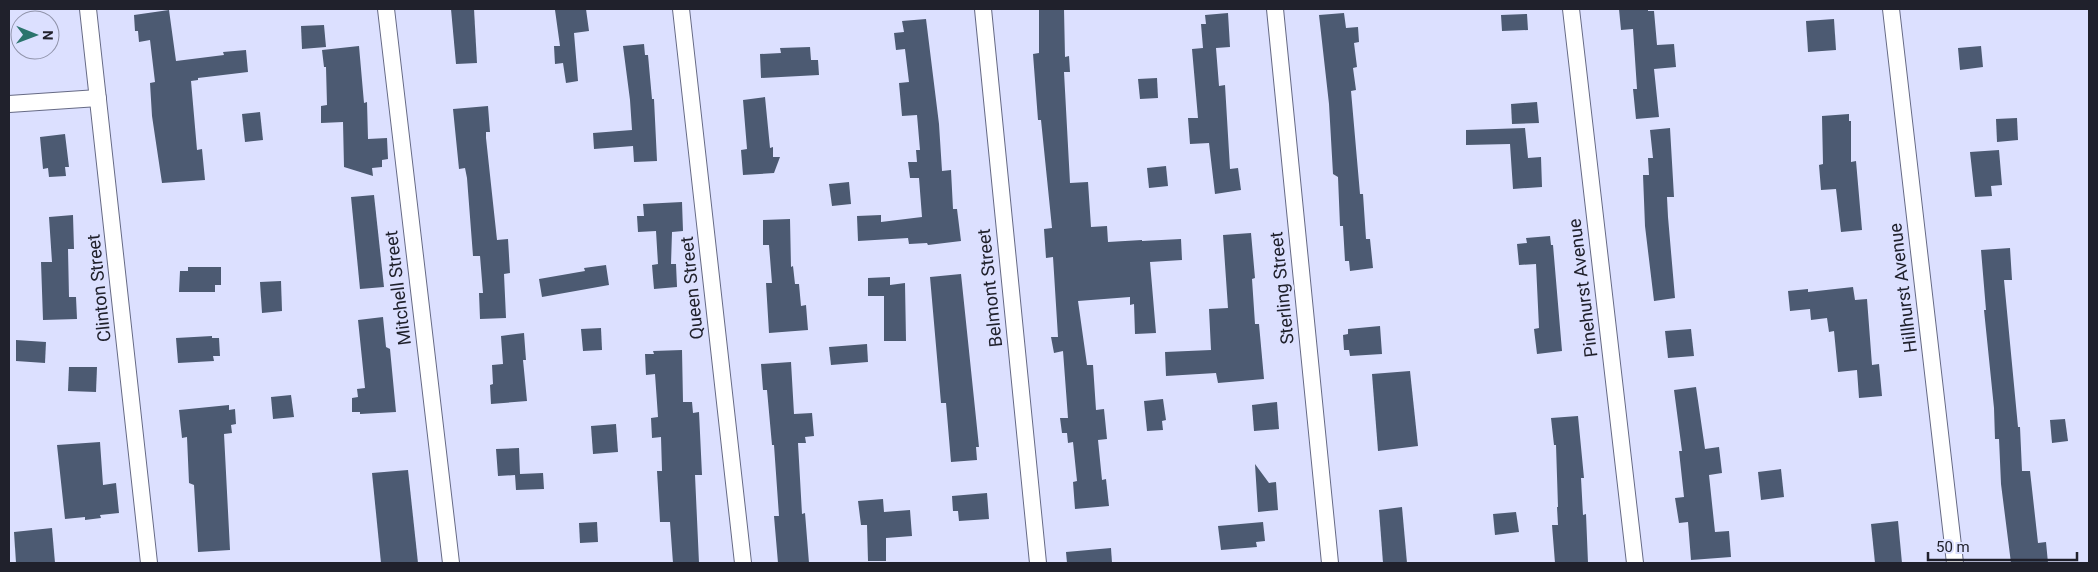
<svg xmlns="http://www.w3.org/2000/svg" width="2098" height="572" font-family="Roboto,sans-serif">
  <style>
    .building { fill: #4c5a72 }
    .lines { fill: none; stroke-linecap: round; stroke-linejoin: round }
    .minor-casing { stroke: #666a85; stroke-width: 18 }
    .minor { stroke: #fff; stroke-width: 16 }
    .labels { text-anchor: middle; stroke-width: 5; stroke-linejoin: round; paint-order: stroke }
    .street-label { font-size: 18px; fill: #20212c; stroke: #dce0ff }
  </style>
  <rect width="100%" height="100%" fill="#dce0ff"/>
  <g class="building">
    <path d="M451,9h23l3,54 -21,1z"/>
    <path d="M565,9h21l3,22 -15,2 4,48 -12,2 -3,-20 -8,1 -1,-18h6l-5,-36z"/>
    <path d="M1039,9h25l1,48 4,-1 1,16h-6l6,111 18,-1 3,45 16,-1 1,16 34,-2v1l39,-2 1,21 -32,2 6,71 -21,1 -1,-30 -4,1v-8l-52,4 9,64h6l3,45 8,-1 3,30 -9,1 4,40 4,-1 3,27 -34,3 -2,-27 4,-1 -4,-39 -5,1 -1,-10h-5l-2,-15h8l-5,-67 -9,2 -3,-16h7l-5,-80 -7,1 -2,-29 8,-1 -11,-108h-3l-5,-66 6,-1z"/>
    <path d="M1619,9h29v2h6l3,34 17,-1 2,23 -22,2 5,48 -23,2 -3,-30h4l-4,-60 -12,1z"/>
    <path d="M169,10l7,51 48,-6 -1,-3 23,-2 2,22 -50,6v2l-7,1 6,69 5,-1 3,31 -43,3 -10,-67 -2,-33 5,-1 -5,-42 -11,2 -1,-11h-3l-1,-16z"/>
    <path d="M1228,13l2,34 -14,1 3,38 6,-1 5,84 8,-1 3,22 -26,4 -6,-51 -19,1 -2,-26h10l-6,-69 11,-1 -2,-24h5l-1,-9z"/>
    <path d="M1344,13l2,15 12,-1 1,15 -5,1 3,24 -4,1 3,22 -5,1 9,103h3l3,45h4l3,29 -23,3 -1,-10h-4l-2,-35h-3l-2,-49 -5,-3 -4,-70 -10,-89z"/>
    <path d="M1527,14l1,16 -26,1 -1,-16z"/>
    <path d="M926,19l13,105 3,47 9,-1 2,39h4l4,32 -33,4 -1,-2 -18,1 -1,-6 -50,3 -1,-25 24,-1v7l41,-5 -3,-39h-9l-2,-16h9l-1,-12h4l-3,-35 -15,1 -3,-33 10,-1 -4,-33 -9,1 -2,-17 10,-1 -2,-11z"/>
    <path d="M1834,19l2,31 -28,2 -2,-31z"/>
    <path d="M324,25l2,22 -24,2 -1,-23z"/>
    <path d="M644,44l1,11h3l4,44h2l3,62 -23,1 -1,-16 -39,3 -1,-16 39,-3 -2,-30 -7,-54z"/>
    <path d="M359,46l5,57 3,-1 1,37 19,-1 1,21 -6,1v7l-10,1 1,8 -29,-9 -1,-45 -22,1v-17l6,-1 -1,-38h-2l-2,-17z"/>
    <path d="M1981,46l2,21 -23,3 -2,-22z"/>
    <path d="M810,47l1,13h7l1,15 -58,3 -1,-24 21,-1 -1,-5z"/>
    <path d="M1157,78l1,20 -18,1 -2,-20z"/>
    <path d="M765,97l5,51 3,-1v10h7l-6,16 -31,2 -2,-25 6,-1 -4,-49z"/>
    <path d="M1537,102l2,21 -27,1 -1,-20z"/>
    <path d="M488,106l2,26h-4v6l11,102 11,-1 2,34 -6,1 2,44 -26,1 -1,-26h4l-3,-37h-7l-6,-78 -2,-10 -6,1 -6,-60z"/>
    <path d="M260,112l3,28 -18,2 -3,-28z"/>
    <path d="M1849,114v7h2v41l5,-1 6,69 -21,2 -5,-43 -15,1 -2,-25 4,-1 -1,-48z"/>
    <path d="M2017,118l1,22 -21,2 -1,-23z"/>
    <path d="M1525,128l3,30 13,-1 1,30 -29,2 -3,-45 -44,1v-15z"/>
    <path d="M1670,128l4,69h-7l1,20 7,81 -21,3 -9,-75 -2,-51h6l-1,-17h5l-3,-28z"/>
    <path d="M65,134l4,33h-4l1,9 -17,1 -1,-9 -5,1 -3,-32z"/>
    <path d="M1999,150l3,35 -11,1 1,10 -17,1 -5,-45z"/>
    <path d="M1166,166l2,20 -19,2 -2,-20z"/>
    <path d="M849,182l2,22 -19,2 -3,-22z"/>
    <path d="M374,195l10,92 -24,2 -9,-92z"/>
    <path d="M682,202l1,29 -11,1 -1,32h5l1,23 -23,2 -2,-24 6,-1 -2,-33 -18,1 -1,-16h7l-1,-12z"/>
    <path d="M73,215l1,34h-6l1,48h7l1,22 -34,1 -2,-58h11l-3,-45z"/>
    <path d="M790,219l1,48 2,-1 2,18h4l2,22 5,-1 2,25 -39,3 -3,-50h6l-3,-38h-6v-25z"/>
    <path d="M1251,233l4,45 -3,1 3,45h4l5,55 -46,4 -2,-10 -50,3 -1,-24 46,-2 -2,-41 19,-1 -5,-73z"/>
    <path d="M1550,236l1,9h2l9,106 -25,3 -3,-25 5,-1 -3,-64 -17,1 -2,-21 10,-1 -1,-5z"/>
    <path d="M2010,248l2,32h-8l14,147h2l2,44h8l8,72 8,-1 2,21h-37l-10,-79 -2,-45h-4l-1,-31 -10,-98h2l-5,-60z"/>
    <path d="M606,265l3,20 -67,12 -3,-18 46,-8 -1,-3z"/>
    <path d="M188,267h33v18h-6v7h-36l1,-21h8z"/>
    <path d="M961,274l18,173h-3l1,13 -26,2 -5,-59h-5l-11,-126z"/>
    <path d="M890,277v8l15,-2 1,58h-22v-45h-16v-18z"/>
    <path d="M281,281l1,30 -20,2 -2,-31z"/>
    <path d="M1853,287l2,13 12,-1 5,66 7,-1 3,32 -23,2 -2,-28 -19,2 -4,-41 -5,1 -2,-14 -16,2 -1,-11 -20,2 -2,-20 20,-2v3z"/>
    <path d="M383,317l3,30 4,2 6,63 -36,2v-2h-8v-14l6,-1 -1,-8 8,-1 -7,-68z"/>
    <path d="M1380,326l2,28 -32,2 -1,-6h-5l-1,-15 5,-1v-5z"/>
    <path d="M601,328l1,22 -19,1 -2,-22z"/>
    <path d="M1691,329l3,27 -26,2 -3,-27z"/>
    <path d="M524,333l2,27h-3l4,41 -36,3 -1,-19 3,-1 -1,-19 11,-1 -2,-28z"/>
    <path d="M212,336v2h7l1,18h-7l1,5 -36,2 -2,-25z"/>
    <path d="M16,340l30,2 -1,21 -29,-2z"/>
    <path d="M867,344l1,18 -37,3 -2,-18z"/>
    <path d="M682,350l1,52h9l1,11 6,-1 3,63h-7l4,88h-26l-3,-41h-10l-3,-51h5l-1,-34 -9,1 -1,-20 7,-1 -3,-43 -9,1 -1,-21h9l-1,-3z"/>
    <path d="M791,362l3,52 18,-1 2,23 -9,1 1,6h-8l4,71 3,-1 4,50h-31l-4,-47h5l-5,-71h-2l-5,-55h-4l-2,-26z"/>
    <path d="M69,367h28l-1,25 -28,-1z"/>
    <path d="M1410,371l8,75 -40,5 -6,-77z"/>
    <path d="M1696,387l9,62 14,-2 3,26 -13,2 6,57 14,-1 2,26 -40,3 -3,-38 -9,1 -4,-25 9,-1 -5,-46h3l-8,-61z"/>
    <path d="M291,395l3,22 -21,2 -2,-22z"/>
    <path d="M1163,399l3,21 -4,1 1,9 -16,1 -3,-30z"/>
    <path d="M1277,402l2,27 -25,2 -2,-26z"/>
    <path d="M229,405v5l6,-1 1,15 -5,1 1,8 -8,1 6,116 -32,2 -4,-67 -5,-2 -2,-46 -5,1 -3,-28z"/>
    <path d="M1578,416l6,62h-3l2,37 3,-1 2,49h-33l-3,-38h6l-1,-18h1l-2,-62h-2l-3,-27z"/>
    <path d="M2065,419l3,22 -16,2 -2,-23z"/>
    <path d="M616,424l2,28 -25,2 -2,-28z"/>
    <path d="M100,442l3,43 13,-2 3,30 -19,2 1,3 -16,2v-3l-20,2 -8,-74z"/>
    <path d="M519,448l1,26 23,-1 1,16 -28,1 -1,-15 -17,1 -2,-27z"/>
    <path d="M1255,464l14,19 7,-1 2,28 -20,2z"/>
    <path d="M1781,469l3,28 -23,3 -3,-28z"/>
    <path d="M408,470l10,93h-37l-9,-90z"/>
    <path d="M987,493l2,26 -30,2 -1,-10h-5l-1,-15z"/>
    <path d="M883,499l1,13 26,-2 2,26 -26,2v23h-18l-1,-36h-6l-3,-24z"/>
    <path d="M1402,507l5,56h-24l-4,-53z"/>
    <path d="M1516,512l3,20 -24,3 -2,-21z"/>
    <path d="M1898,521l4,42h-27l-4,-39z"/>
    <path d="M597,522l1,20 -18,1 -1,-20z"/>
    <path d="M1263,522l2,19 -9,1 1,5 -36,3 -3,-24z"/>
    <path d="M52,528l3,35h-39l-2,-31z"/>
    <path d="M1111,548l1,15h-45l-1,-11z"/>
  </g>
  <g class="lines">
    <defs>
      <g id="minor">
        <path d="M88,9l61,554"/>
        <path d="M386,9l65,554"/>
        <path d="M681,9l62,554"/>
        <path d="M983,9l55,554"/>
        <path d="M1275,9l55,554"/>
        <path d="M1571,9l64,554"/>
        <path d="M1891,9l64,554"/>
        <path d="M9,104l89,-6"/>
      </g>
    </defs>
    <use href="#minor" class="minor-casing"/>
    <use href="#minor" class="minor"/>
  </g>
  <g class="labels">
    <g class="street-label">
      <text transform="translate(99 288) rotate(-96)" y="6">Clinton Street</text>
      <text transform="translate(398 288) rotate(-97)" y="6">Mitchell Street</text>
      <text transform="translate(692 288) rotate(-96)" y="6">Queen Street</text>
      <text transform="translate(990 288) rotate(-96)" y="6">Belmont Street</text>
      <text transform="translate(1282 288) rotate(-96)" y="6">Sterling Street</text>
      <text transform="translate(1583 288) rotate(-97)" y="6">Pinehurst Avenue</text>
      <text transform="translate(1903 288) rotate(-97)" y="6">Hillhurst Avenue</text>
    </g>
  </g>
  <rect width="2098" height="572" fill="none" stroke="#20212c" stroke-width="20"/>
  <g transform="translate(35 35) rotate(91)"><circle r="24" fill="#dce0ff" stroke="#9194ab"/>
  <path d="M0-4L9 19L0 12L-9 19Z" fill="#2b746d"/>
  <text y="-8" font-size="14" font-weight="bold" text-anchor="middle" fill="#20212c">N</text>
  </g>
  <path d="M1928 552v8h149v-8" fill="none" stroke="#20212c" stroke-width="2.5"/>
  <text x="1936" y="552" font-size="15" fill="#20212c" stroke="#dce0ff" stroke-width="4" paint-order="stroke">50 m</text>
</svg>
